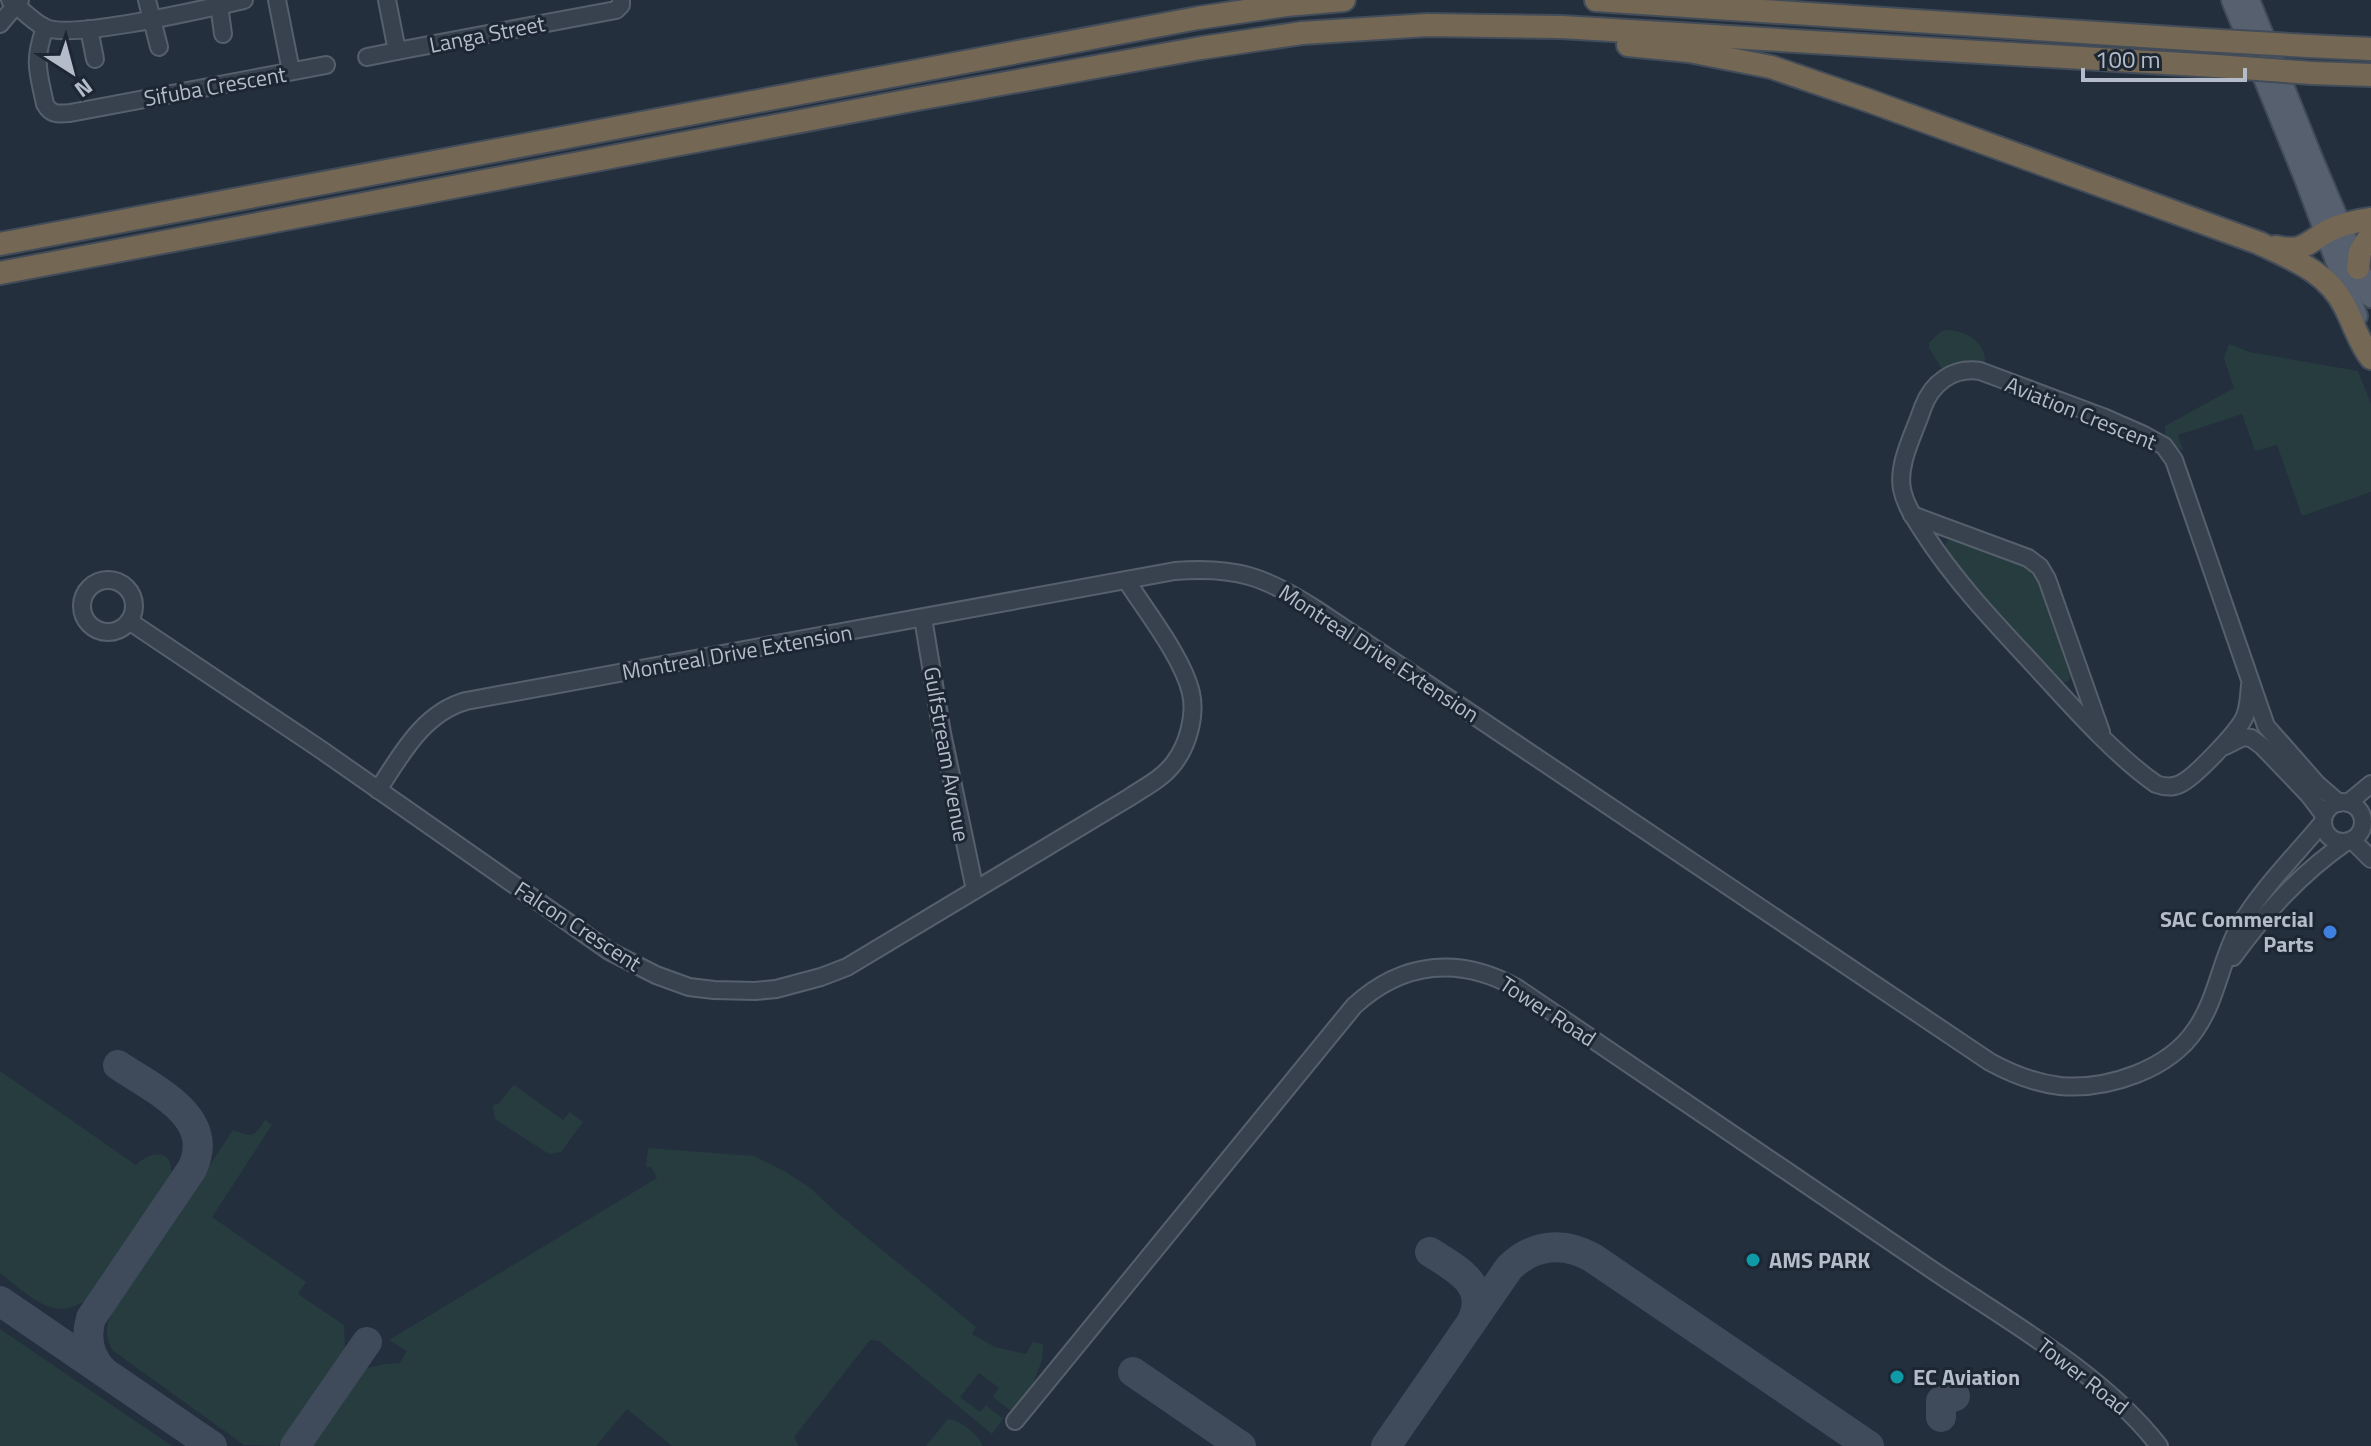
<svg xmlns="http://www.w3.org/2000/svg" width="2371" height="1446" font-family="'Titillium Web',sans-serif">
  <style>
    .green { fill: #263c3f }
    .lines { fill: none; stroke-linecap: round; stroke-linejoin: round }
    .taxiway { stroke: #3f4a5a; stroke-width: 30 }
    .minor-casing { stroke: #565f6c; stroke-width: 20 }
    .major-casing { stroke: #414a57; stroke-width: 24 }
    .highway-casing { stroke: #434c59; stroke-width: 26 }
    .minor { stroke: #38414e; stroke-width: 16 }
    .major { stroke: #56606e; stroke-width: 20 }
    .highway { stroke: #746855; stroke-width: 22 }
    .highway-bridge-casing { stroke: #434c59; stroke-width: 26; stroke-linecap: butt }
    .highway-bridge { stroke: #746855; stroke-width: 22 }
    .shop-dot { fill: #3f7fe0; stroke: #1d2633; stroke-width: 3 }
    .culture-dot { fill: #0f9aa8; stroke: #1d2633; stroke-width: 3 }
    .labels { text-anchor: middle; stroke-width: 6; stroke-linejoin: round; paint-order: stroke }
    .street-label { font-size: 22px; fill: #b4bcc9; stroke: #1d2633 }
    .poi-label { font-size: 22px; font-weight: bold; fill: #b4bcc9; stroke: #1d2633; text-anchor: start }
  </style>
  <rect width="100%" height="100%" fill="#242f3e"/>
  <g class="green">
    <path d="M1945,330c20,0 40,11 40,32l-2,2 -41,5 -13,-21v-5l10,-10z"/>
    <path d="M2229,344l20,8 109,19 13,33v88l-69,24 -25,-71 -22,6 -13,-37 -64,21 5,15 -8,-2 -10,-12v-10l69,-38 -10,-30z"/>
    <path d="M1956,538l63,23 18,14 36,99 -6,8h-8l-92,-100 -22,-29 1,-10 4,-4z"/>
    <path d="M0,1071l136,94c17,-16 39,-16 35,14l-82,119c-36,27 -59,-3 -89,-25z"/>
    <path d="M514,1085l49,35 7,-8 13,10 -22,30 -12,2 -54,-35 -2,-14 5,-1z"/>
    <path d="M265,1120l7,5 -60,92 94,65 -8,12 46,31 1,25 -67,96 -34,-1 -132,-95c-7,-15 -7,-23 0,-37l121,-183c20,8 21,7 32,-10z"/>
    <path d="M648,1148l106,8 30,15 25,16 27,25 140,115 -4,7 23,13 31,7 7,-12 10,2 -1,16 -11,29 -8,14 -12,8 -18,-14 6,-9 -20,-15 -19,24 20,15 6,-7 17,14 -11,15 -113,-93 -9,-1 -76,97 5,9h-127l-45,-37 -31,37h-285l53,-77 21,-5 15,-1 7,-12 -18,-11 268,-162 -6,-11h-5z"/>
    <path d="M0,1329l172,117h-172z"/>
    <path d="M948,1419c12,1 31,16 35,27h-57z"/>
  </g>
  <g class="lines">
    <g class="taxiway">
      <path d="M1430,1252c26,17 59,32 42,69"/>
      <path d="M0,1301l212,145"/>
      <path d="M104,1372c-15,-15 -19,-34 -13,-54l101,-149c25,-53 -38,-79 -74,-104"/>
      <path d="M1133,1372l108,74"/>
      <path d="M1941,1417v-16l14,-5"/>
      <path d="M295,1446l72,-104"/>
      <path d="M1386,1446l123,-178c24,-24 55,-27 84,-10l276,188"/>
    </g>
    <defs>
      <g id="minor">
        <path d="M10,0c10,8 22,21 34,27 26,14 164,-19 200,-27"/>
        <path d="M147,0l12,47"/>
        <path d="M277,0l14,71"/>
        <path d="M387,0l10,51 219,-41 5,-5v-5"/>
        <path d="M219,5l4,29"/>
        <path d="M0,24l20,-24"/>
        <path d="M45,28c-12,33 -7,43 0,76 6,11 13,10 25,9l256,-48"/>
        <path d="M89,29l6,30"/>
        <path d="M367,57l30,-6"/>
        <path d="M1912,515l116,43 12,9 7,12 54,153"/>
        <circle cx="108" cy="606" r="26"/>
        <path d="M923,618l19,115 33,157"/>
        <path d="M129,621l191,128 289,202 47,24 33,12 25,3 41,1 21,-2 45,-12 26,-10 283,-170c15,-10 33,-19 44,-34 14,-18 22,-48 17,-70 -8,-35 -45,-82 -65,-113"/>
        <path d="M2250,685c-1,10 -1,21 -5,31 -6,15 -51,62 -65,68 -8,4 -16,3 -24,0 -43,-30 -87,-81 -123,-120 -39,-42 -78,-83 -109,-131 -9,-14 -19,-28 -22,-44 -5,-26 13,-57 21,-82 9,-24 30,-40 57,-36l123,46 41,18 20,11 10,14 92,266 51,58 22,19"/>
        <path d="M2225,746l18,-9 8,1 11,8 46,48 16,21"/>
        <path d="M378,790c23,-35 45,-77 88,-89l709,-130c61,-5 91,6 142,39l673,452c22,12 45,21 70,24 47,4 109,-16 136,-57 21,-30 25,-70 43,-102 23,-39 56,-71 84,-105"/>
        <circle cx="2343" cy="822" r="20"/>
        <path d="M2348,803l23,-19"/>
        <path d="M2352,840l19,19"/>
        <path d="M2233,957c33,-45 67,-83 113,-115"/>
        <path d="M1015,1421l339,-415c49,-45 106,-50 163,-18 136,92 272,185 408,277 77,53 177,107 234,181"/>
      </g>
      <g id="major">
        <path d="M2232,0l72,176 53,140"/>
        <path d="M2249,0l65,163 57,134"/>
      </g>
      <g id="highway">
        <path d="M1596,0l608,40"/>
        <path d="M1628,45l61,6 82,16 96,33 392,143c33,16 69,29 86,64 9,17 14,36 26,51"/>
        <path d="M2308,46l63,3"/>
        <path d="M2312,73l59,2"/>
        <path d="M0,244l1198,-226 88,-13 58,-5"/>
        <path d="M2276,247c28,6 30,-4 52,-16 14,-7 28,-10 43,-12"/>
        <path d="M2358,268l2,-16 11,-18"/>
        <path d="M0,273l917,-174 284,-51 101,-15 126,-8 133,2 655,39"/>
      </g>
    </defs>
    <use href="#minor" class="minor-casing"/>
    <use href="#major" class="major-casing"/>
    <use href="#highway" class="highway-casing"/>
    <use href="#minor" class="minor"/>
    <use href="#major" class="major"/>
    <use href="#highway" class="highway"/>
    <defs>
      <g id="highway-bridge">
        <path d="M2204,40l104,6"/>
        <path d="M2216,66l96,7"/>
      </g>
    </defs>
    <use href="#highway-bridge" class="highway-bridge-casing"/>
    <use href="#highway-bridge" class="highway-bridge"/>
  </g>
  <circle class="shop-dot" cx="2330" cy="932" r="8"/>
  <g class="culture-dot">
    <circle cx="1753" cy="1260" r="8"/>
    <circle cx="1897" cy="1377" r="8"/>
  </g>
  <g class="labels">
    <g class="street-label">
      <text transform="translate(487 34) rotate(-11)" y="8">Langa Street</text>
      <text transform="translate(215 86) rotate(-10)" y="8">Sifuba Crescent</text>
      <text transform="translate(2081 413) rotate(22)" y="8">Aviation Crescent</text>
      <text transform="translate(737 652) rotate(-10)" y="8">Montreal Drive Extension</text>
      <text transform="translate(1379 653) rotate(33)" y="8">Montreal Drive Extension</text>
      <text transform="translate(947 754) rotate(80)" y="8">Gulfstream Avenue</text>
      <text transform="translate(578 926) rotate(33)" y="8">Falcon Crescent</text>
      <text transform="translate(1548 1011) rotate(33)" y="8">Tower Road</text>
      <text transform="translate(2083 1376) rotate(38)" y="8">Tower Road</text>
    </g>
    <g class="poi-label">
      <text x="2314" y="927" text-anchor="end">SAC Commercial<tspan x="2314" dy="25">Parts</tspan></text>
      <text x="1769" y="1268">AMS PARK</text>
      <text x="1913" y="1385">EC Aviation</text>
    </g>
  </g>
  <g transform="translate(72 72) rotate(144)" stroke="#1d2633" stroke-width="6" paint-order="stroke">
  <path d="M0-6L14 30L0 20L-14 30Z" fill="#b4bcc9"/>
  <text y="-12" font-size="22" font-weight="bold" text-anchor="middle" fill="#b4bcc9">N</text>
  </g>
  <path d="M2083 68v12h162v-12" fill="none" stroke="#b4bcc9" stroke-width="4"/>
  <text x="2095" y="68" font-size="24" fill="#b4bcc9" stroke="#1d2633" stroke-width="6" paint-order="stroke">100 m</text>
</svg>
